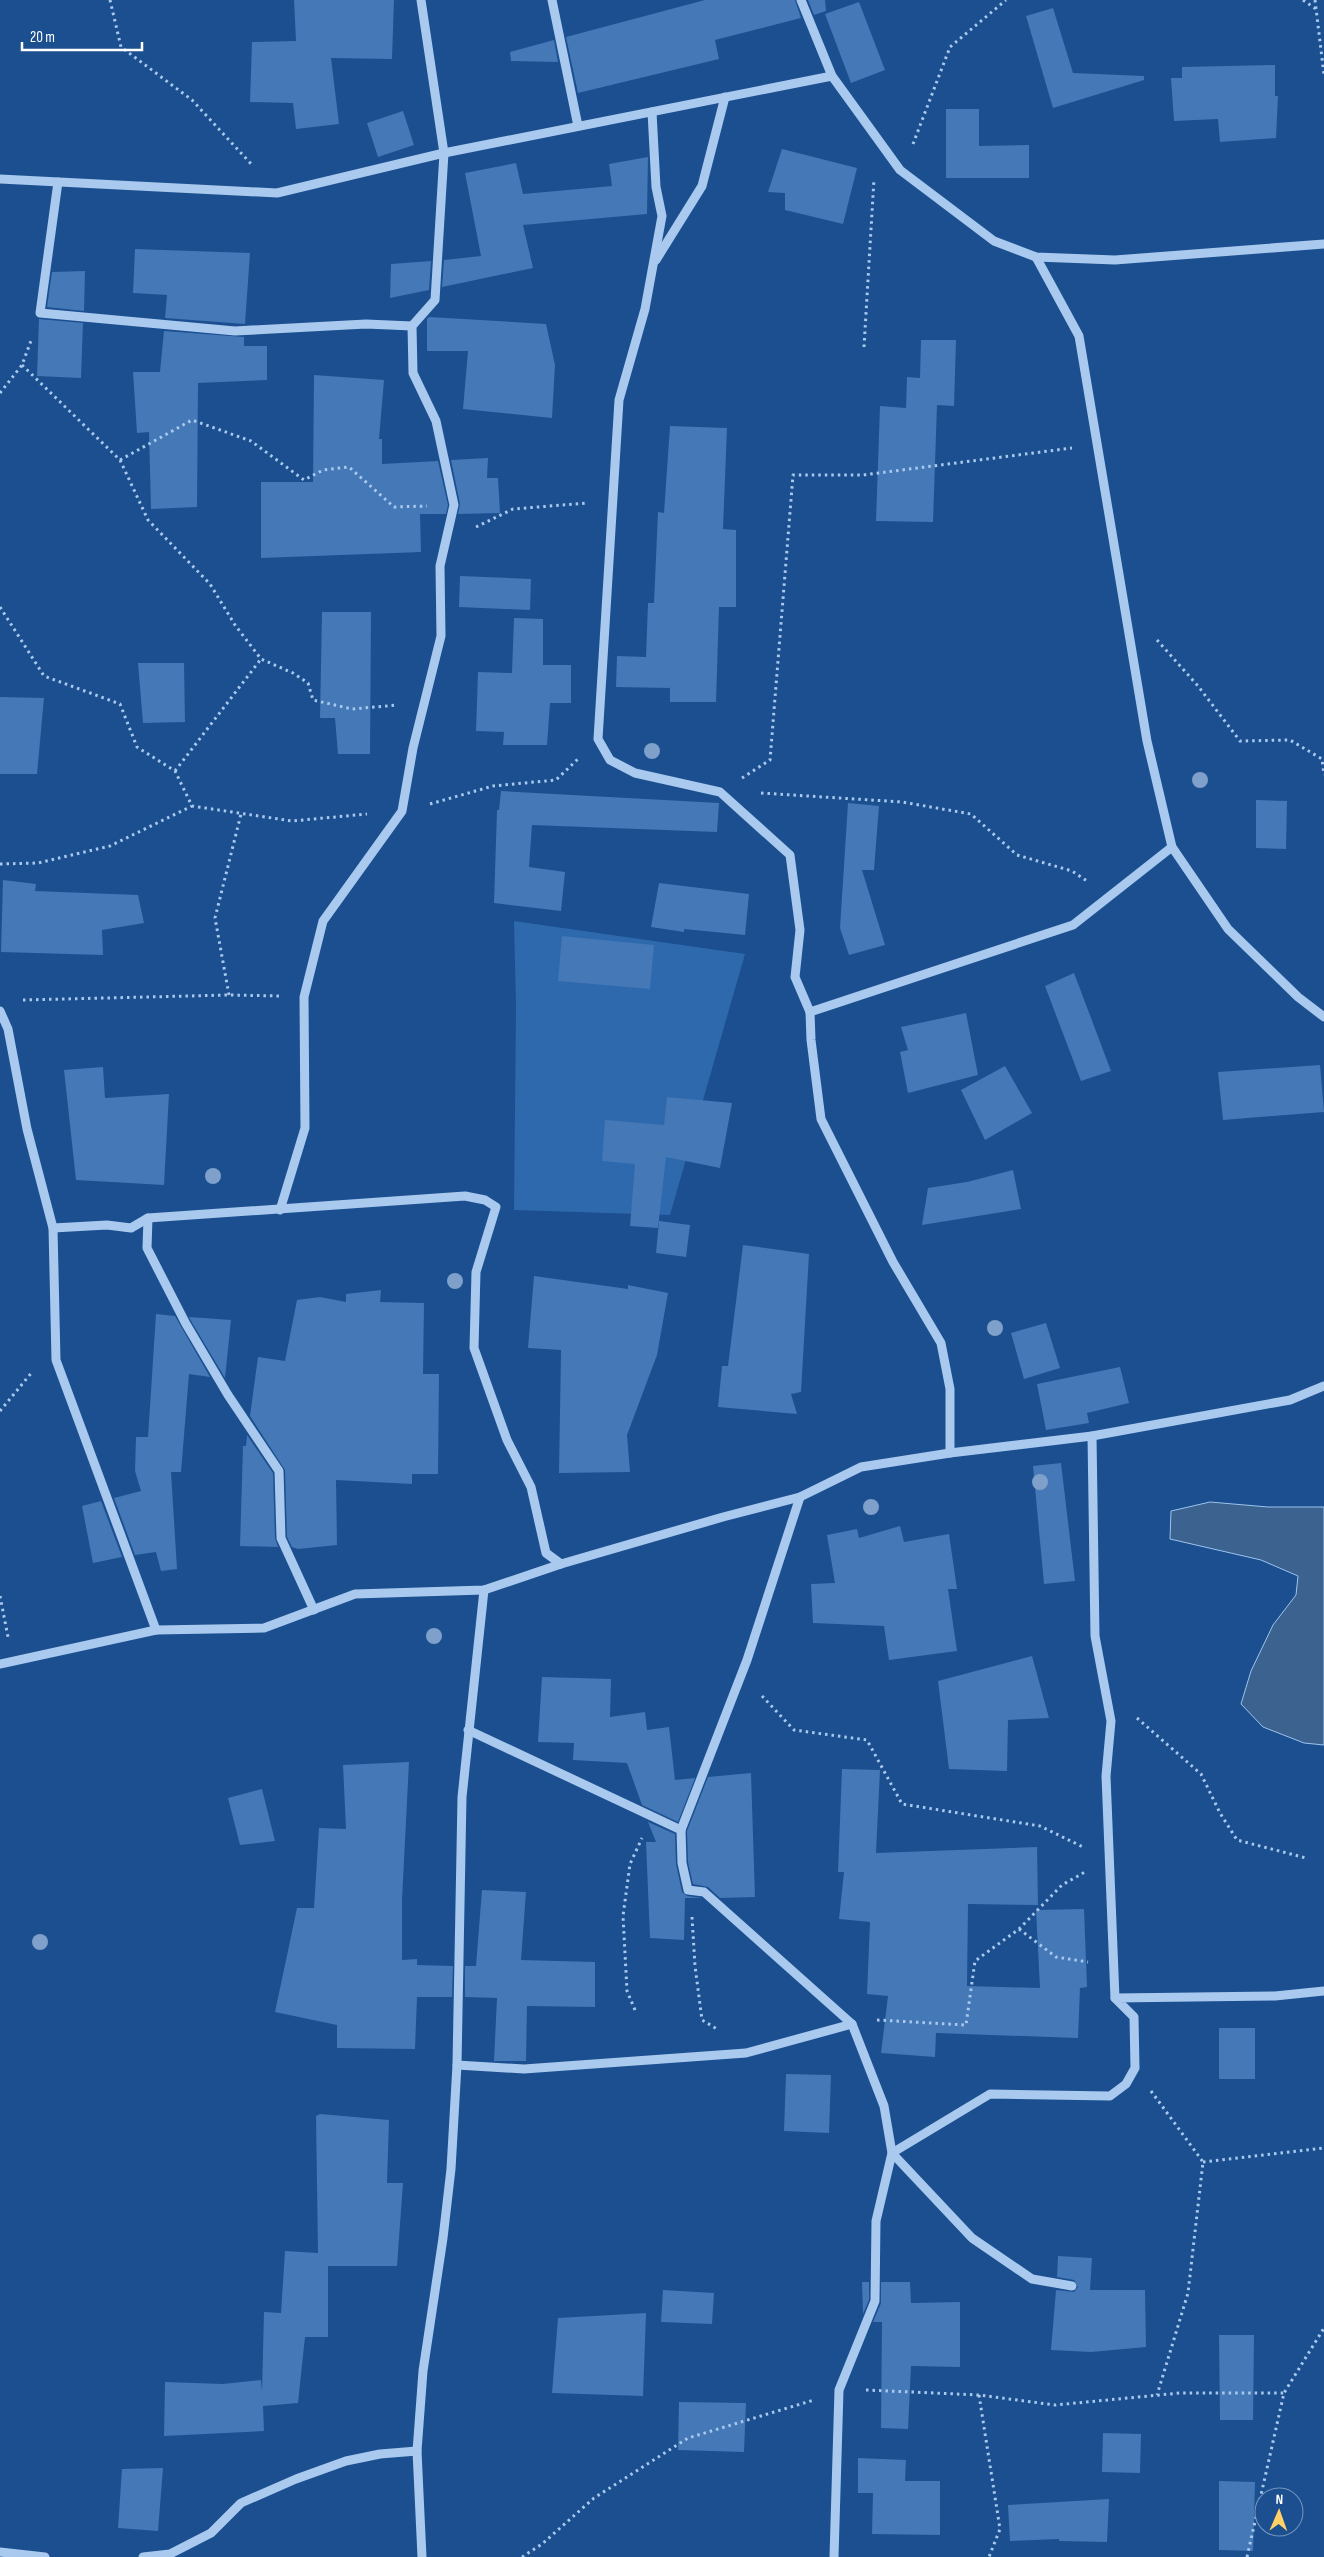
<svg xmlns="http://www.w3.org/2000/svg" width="1324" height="2557" font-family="'Sofia Sans Condensed',sans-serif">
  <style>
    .green { fill: #2e69ad }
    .water { fill: #3c6290; stroke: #9cc4f0 }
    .building { fill: #4478b7 }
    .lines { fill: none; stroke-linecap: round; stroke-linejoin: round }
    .path { stroke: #a9c9ee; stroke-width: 3; stroke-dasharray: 2.5 4; stroke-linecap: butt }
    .minor { stroke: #a9c9ee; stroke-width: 9 }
    .tree { fill: #7ea0ca }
  </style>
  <rect width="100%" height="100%" fill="#1b4f8f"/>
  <path class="green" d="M514,921l231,33 -75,261 -156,-5 2,-203z"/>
  <path class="water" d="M1210,1502l58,5h56v238l-20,-2 -41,-16 -22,-23 10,-33 22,-46 23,-30 2,-19 -37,-16 -91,-21 1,-28z"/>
  <g class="building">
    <path d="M294,0h100l-2,59 -61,-1 8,66 -43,5 -3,-26 -43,-1 2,-60 44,-1z"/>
    <path d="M705,0h90l6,18 -86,22 4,19 -141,34 -12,-56z"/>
    <path d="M808,0h17l1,11 -12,4z"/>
    <path d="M859,2l26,68 -34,13 -26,-69z"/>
    <path d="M1053,8l20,65 71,3v4l-91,28 -27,-92z"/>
    <path d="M554,40l4,22 -47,-1 -1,-9z"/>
    <path d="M1275,65v31h3l-2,42 -56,4 -2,-23 -44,2 -3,-43h11v-11z"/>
    <path d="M946,109h33v37l50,-1v33h-83z"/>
    <path d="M403,111l11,34 -36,12 -11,-34z"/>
    <path d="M782,149l75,19 -14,56 -58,-14v-17l-17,-1z"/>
    <path d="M648,157l-1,57 -124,11 10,43 -91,19 2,-27 37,-4 -16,-83 51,-10 7,31 89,-8 -3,-22z"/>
    <path d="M135,249l115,4 -5,71 -80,-6 2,-23 -34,-2z"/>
    <path d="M431,261l-2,29 -39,8 1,-34z"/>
    <path d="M85,271l-1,40 -37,-4 5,-35z"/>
    <path d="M429,317l117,7 9,41 -3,53 -89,-9 5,-58h-41v-32z"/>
    <path d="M39,319l44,4 -2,55 -44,-2z"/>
    <path d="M164,331l80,6v9h23v34l-69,3 -1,124 -46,2 -2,-77 -12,1 -4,-61h27z"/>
    <path d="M921,340h35l-2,66 -17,-1 -4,117 -57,-1 4,-115 26,2 1,-31 13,1z"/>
    <path d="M314,375l70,5 -5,59h3v25l56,-3 10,44 -2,9h-26l1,38 -160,6v-76h52z"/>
    <path d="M670,426l57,2 -4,101 13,1v77h-17l-3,95h-46v-14l-54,-1 1,-31 29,1 2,-54h6l4,-91 6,1z"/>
    <path d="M488,458l-1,20h11l2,35 -42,1 2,-10 -9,-44z"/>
    <path d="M460,576l71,3 -1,31 -71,-3z"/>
    <path d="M322,612h49l-1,142h-32l-3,-36h-15z"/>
    <path d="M514,618l29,1v46h28v38h-21l-3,42h-44l1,-13 -28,-1 2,-59 34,1z"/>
    <path d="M138,663h46l1,59 -42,1z"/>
    <path d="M0,697l44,1 -7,76h-37z"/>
    <path d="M501,791l218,12 -2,29 -185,-7 -3,42 36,5 -4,39 -67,-8 3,-93h2z"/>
    <path d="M1256,800l31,1 -1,48 -30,-1z"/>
    <path d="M848,803l31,3 -5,64h-12l23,75 -36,10 -9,-27z"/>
    <path d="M3,880l33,4 -1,7 103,4 6,28 -42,7 1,25 -102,-3z"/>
    <path d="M659,883l90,11 -4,41 -61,-6v3l-33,-5z"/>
    <path d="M562,936l92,9 -4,44 -92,-8z"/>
    <path d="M1074,973l37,98 -30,10 -36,-95z"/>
    <path d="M966,1013l12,62 -70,18 -8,-41 8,-2 -7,-23z"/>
    <path d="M1320,1065l4,47 -101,8 -5,-48z"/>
    <path d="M1005,1066l27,47 -47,27 -24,-50z"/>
    <path d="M103,1067l2,31 64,-4 -5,91 -88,-5 -12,-110z"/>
    <path d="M667,1097l65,6 -12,65 -54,-11 -8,71 -28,-2 5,-62 -33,-3 3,-41 59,5z"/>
    <path d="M1013,1170l8,39 -99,16 6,-37 39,-6z"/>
    <path d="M659,1221l31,4 -4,32 -30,-4z"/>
    <path d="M743,1245l66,9 -8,138 -10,2 6,20 -79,-7 4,-41h6z"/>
    <path d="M534,1276l94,13v-4l40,8 -11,62 -30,80 3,37 -71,1 2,-123 -33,-2z"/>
    <path d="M381,1290l-1,12 44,1 -1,71h16l-1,100h-26v10l-76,-4 1,65 -39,4 -6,-2 -5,-10 -2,-67 -35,-54 8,-59 27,4 12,-61 23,-3 26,5v-8z"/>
    <path d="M156,1314l19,2 35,61 -21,-3 -8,98h-10l6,97 -16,2 -5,-19 -21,3 -21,-57 27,-7 -6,-20 1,-34h12z"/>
    <path d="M189,1317l42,3 -6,58 -34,-57z"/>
    <path d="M1046,1323l14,45 -36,11 -13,-46z"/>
    <path d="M1120,1367l9,36 -42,10 2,10 -43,7 -9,-46z"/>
    <path d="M247,1435l26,38 2,65 3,9 -38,-1 3,-100h3z"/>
    <path d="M1061,1463l14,118 -31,3 -11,-118z"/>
    <path d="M101,1501l21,56 -29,6 -11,-57z"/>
    <path d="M900,1526l4,16 45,-8 8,55h-9l9,62 -68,9 -5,-34 -71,-3 -2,-39 24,-1 -8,-48 30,-6 2,9z"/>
    <path d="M1032,1656l17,62 -41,2 -1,51 -58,-2 -11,-88z"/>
    <path d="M542,1677l69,2 -1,38 35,-5 2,18 22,-3 6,53 20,-2 -17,44 -36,-17 -15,-42 -54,-3 1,-17 -36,-1z"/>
    <path d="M409,1762l-7,138v60l15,-1v6l36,1 -1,31h-35l-2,52 -78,-1v-23l-62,-13 22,-104h17l5,-80 27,1 -3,-64z"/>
    <path d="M842,1769l38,1 -4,83 161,-6 1,58 -70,-1 -1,82 73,2 -4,-78 48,-1 3,78 -7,1 -2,50 -142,-5 -1,24 -54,-4 7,-57 -21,-2 3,-72 -31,-3 5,-47h-6z"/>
    <path d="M751,1773l4,124 -35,1 -12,-11 -15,-3 -5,-22 -1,-31 21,-54z"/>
    <path d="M262,1789l13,52 -35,4 -12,-47z"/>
    <path d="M648,1822l27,12 1,30 6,28 5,4 15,2h-17l-1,42 -34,-2 -4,-96h10z"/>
    <path d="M482,1890l44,2 -5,68 74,2v45l-68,-1 -1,55h-32l3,-63 -32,-1v-31h11z"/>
    <rect x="1219" y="2028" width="36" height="51"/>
    <path d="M786,2074l45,1 -2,58 -45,-2z"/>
    <path d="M320,2114l69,6 -2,63h16l-6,83h-69v71h-23l-7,66 -35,3 1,25 -100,5 1,-54 58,2 38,-4 1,11 2,-79 17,1 4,-62 33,2 -2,-137z"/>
    <path d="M1058,2256l34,2 -2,32h55l1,57 -55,5 -40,-2 5,-60 18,2 4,-5 -4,-7 -17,-3z"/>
    <path d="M862,2282h7v18l-6,14z"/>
    <path d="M881,2282h29l1,21 49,-1v65l-49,-1 -3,63 -27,-1 1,-106h-9l8,-19z"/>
    <path d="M663,2290l51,3 -2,31 -51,-2z"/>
    <path d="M646,2313l-3,83 -91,-3 6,-75z"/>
    <path d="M1219,2335h35l-1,85h-33z"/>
    <path d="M679,2402l67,1 -2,49 -66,-2z"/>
    <path d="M1103,2433l38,1 -1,39 -38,-1z"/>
    <path d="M858,2458l48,2 -1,21h35v54l-68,-1 1,-41h-15z"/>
    <path d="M163,2468l-5,63 -40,-3 4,-59z"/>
    <path d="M1219,2481l36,1 -2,69 -34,-1z"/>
    <path d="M1109,2499l-2,43 -48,-1v-2l-49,2 -2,-36z"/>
  </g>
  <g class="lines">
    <g class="path">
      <path d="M110,0l11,47 71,53 61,66"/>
      <path d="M1303,0l13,9"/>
      <path d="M1315,0l9,75"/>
      <path d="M913,144l37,-97 56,-47"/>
      <path d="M864,347l10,-168"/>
      <path d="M22,365l98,95 28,60 62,64 25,41 26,34 32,14 15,10 5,17 39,9 46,-4"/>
      <path d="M0,393l22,-28 10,-27"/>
      <path d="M120,460l72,-40 59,21 53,39 19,-10 26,-3 45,40 33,-1"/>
      <path d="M476,527l37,-18 75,-6"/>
      <path d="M0,607l44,69 76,28 17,43 38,24 17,35 100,15 75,-7"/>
      <path d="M1157,640l41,46 42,55 50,-1 32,19 2,16"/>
      <path d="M175,771l86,-112"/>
      <path d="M742,778l28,-18 23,-285h70l209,-27"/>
      <path d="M761,793l141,9 69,12 46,41 55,16 15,10"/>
      <path d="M430,804l63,-18 63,-6 23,-22"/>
      <path d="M0,864l38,-1 72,-17 82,-40"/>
      <path d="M229,995l-14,-77 26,-104"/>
      <path d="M23,1000l206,-5 50,1"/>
      <path d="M0,1411l33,-40"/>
      <path d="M0,1596l8,41"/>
      <path d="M762,1696l32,34 73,10 35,64 138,22 43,21"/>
      <path d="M1137,1718l64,56 19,39 17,27 69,18"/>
      <path d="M692,1917l3,49 7,54 15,9"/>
      <path d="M1019,1929l37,28 32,5"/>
      <path d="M635,2010l-8,-19 -4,-75 7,-52 12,-26"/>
      <path d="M877,2020l89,5 9,-64 44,-32 43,-44 23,-13"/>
      <path d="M1151,2091l52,71 -15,131 -31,102"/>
      <path d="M1203,2162l121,-14"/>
      <path d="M866,2390l113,5 76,10 125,-12h104"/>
      <path d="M979,2395l21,134 -11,28"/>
      <path d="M522,2557l20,-13 52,-46 94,-60 126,-38"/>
      <path d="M1247,2557l37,-164 40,-65"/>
    </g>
    <g class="minor">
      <path d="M552,0l26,126"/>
      <path d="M801,0l31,76 68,94 94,71 42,16 79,3 209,-16"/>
      <path d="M652,112l4,75 6,29 -17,93 -26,91 -21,339 12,21 25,13 85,19 70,63 10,75 -5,47 15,35"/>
      <path d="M0,179l277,14 167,-40 388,-77"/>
      <path d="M58,182l-18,131 195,18 131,-7 46,2"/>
      <path d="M1036,257l43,79 68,405 25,106 56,82 70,68 26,20"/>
      <path d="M656,260l46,-74 23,-89"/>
      <path d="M0,1011l8,18 19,100 26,99 3,132 100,270"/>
      <path d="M280,1210l25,-82 -1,-131 19,-76 79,-110 11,-63 28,-112 -1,-70 14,-61 -18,-84 -23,-48 -1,-47 23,-26 9,-147 -23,-153"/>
      <path d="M53,1228l54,-3 24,3 17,-10"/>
      <path d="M1092,1436l3,200 16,85 -5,55 9,222"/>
      <path d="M950,1453v-64l-9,-46 -48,-81 -72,-143 -10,-79 -1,-28 263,-87 99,-78"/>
      <path d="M314,1610l-33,-72 -2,-67 -51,-76 -42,-71 -39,-76 1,-30 317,-22 20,4 11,7 -20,65 -2,76 33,92 24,47 15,66 15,11"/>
      <path d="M0,1664l156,-34 108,-2 91,-34 129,-4 77,-26 162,-47 77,-20 61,-30 89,-14 142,-17 198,-36 34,-14"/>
      <path d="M468,1730l213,100 1,33 6,27 16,2 148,132 32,82 8,47 -16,68 -1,80 -36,89 -5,167"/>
      <path d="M681,1830l66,-170 53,-163"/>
      <path d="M457,2065l67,4 222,-16 106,-29"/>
      <path d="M1072,2286l-40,-7 -60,-41 -80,-85 98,-59 120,2 16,-12 9,-16 -1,-51 -19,-19 160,-2 49,-5"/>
      <path d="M0,2552l45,5"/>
      <path d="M143,2557l27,-3 41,-21 30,-30 55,-24 50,-18 34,-7 37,-3"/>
      <path d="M422,2557l-5,-106 6,-80 20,-133 8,-69 6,-104 5,-268 22,-207"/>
    </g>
  </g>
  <g class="tree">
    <circle cx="652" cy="751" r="8"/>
    <circle cx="1200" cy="780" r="8"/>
    <circle cx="213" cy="1176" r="8"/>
    <circle cx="455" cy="1281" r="8"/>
    <circle cx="995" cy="1328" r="8"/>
    <circle cx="1040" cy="1482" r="8"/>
    <circle cx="871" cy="1507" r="8"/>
    <circle cx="434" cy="1636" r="8"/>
    <circle cx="40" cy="1942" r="8"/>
  </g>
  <g transform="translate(1279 2512) rotate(2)"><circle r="24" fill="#1b4f8f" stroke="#7695bc"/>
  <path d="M0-4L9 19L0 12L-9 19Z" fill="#ffd166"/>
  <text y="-8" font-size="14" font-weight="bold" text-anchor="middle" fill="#ffffff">N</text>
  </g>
  <path d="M22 42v8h120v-8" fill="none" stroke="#ffffff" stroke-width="2.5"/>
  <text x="30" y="42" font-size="15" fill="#ffffff" stroke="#1b4f8f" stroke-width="4" paint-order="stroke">20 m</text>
</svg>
